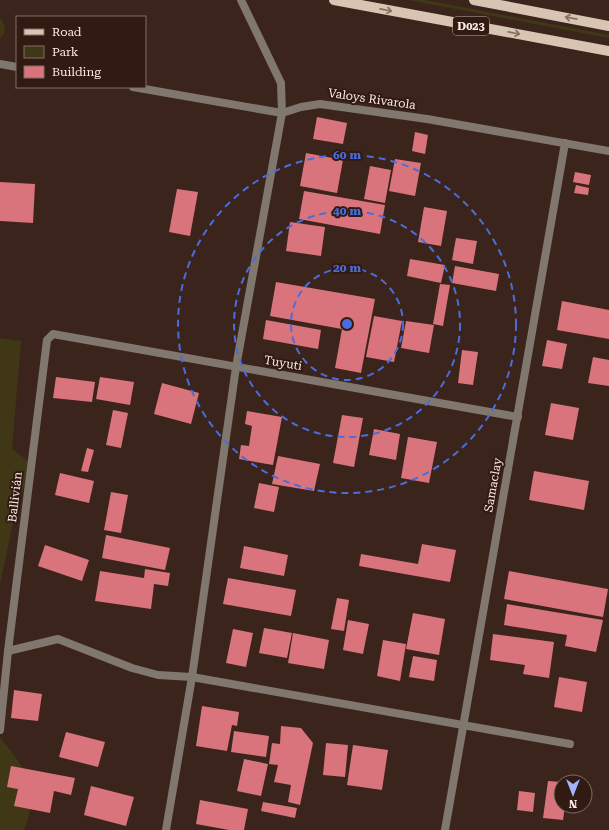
<svg xmlns="http://www.w3.org/2000/svg" width="609" height="830" font-family="'Roboto Serif',serif">
  <style>
    .green { fill: #403717 }
    .building { fill: #da747c }
    .lines { fill: none; stroke-linecap: round; stroke-linejoin: round }
    .minor { stroke: #80776e; stroke-width: 8 }
    .tertiary { stroke: #80776e; stroke-width: 8 }
    .primary { stroke: #d7c4b2; stroke-width: 10 }
    .oneway { stroke: #846f62 }
    .ring { fill: none; stroke: #4a6ddb; stroke-width: 2; stroke-dasharray: 7 5 }
    .labels { text-anchor: middle; stroke-width: 4; stroke-linejoin: round; paint-order: stroke }
    .shield { fill: #301a11; stroke: #bfaca5; stroke-width: 1 }
    .shield-label { font-size: 11px; font-weight: bold; fill: #fcebe5 }
    .street-label { font-size: 12px; fill: #fcebe5; stroke: #301a11 }
    .centre { fill: #4a6ddb; stroke: #301a11; stroke-width: 2 }
    .ring-label { font-size: 12px; text-anchor: middle; font-weight: bold; fill: #4a6ddb; stroke: #301a11; stroke-width: 4; stroke-linejoin: round; paint-order: stroke }
  </style>
  <rect width="100%" height="100%" fill="#3b241b"/>
  <g class="green">
    <path d="M408,0h17l184,35v3z"/>
    <path d="M0,17l5,10 -1,7 -4,4z"/>
    <path d="M0,338l21,3 -9,108 19,14 -18,59 -13,63z"/>
    <path d="M0,737c8,11 31,38 32,50 1,14 -3,30 -8,43h-24z"/>
  </g>
  <g class="building">
    <path d="M317,117l30,6 -4,21 -30,-5z"/>
    <path d="M415,132l13,3 -3,19 -13,-3z"/>
    <path d="M306,153l37,7 -6,33 -37,-7z"/>
    <path d="M395,159l26,4 -6,33 -26,-5z"/>
    <path d="M370,166l21,4 -6,33 -21,-4z"/>
    <path d="M575,172l16,3 -2,10 -16,-3z"/>
    <path d="M0,182l35,2 -2,39 -33,-2z"/>
    <path d="M576,185l13,3 -1,7 -14,-2z"/>
    <path d="M177,189l21,3 -8,44 -21,-4z"/>
    <path d="M304,191l81,14 -5,29 -81,-15z"/>
    <path d="M424,207l23,4 -6,35 -23,-4z"/>
    <path d="M290,222l35,5 -4,29 -35,-5z"/>
    <path d="M456,238l21,3 -4,23 -21,-4z"/>
    <path d="M410,259l35,6 -4,18 -34,-7z"/>
    <path d="M455,266l44,8 -3,17 -44,-8z"/>
    <path d="M276,282l99,17 -14,74 -26,-5 7,-39 -72,-13z"/>
    <path d="M440,284l10,1 -7,41 -10,-2z"/>
    <path d="M562,301l47,9v29l-52,-9z"/>
    <path d="M374,316l28,5 -8,41 -28,-5z"/>
    <path d="M266,320l55,10 -3,19 -55,-10z"/>
    <path d="M406,321l28,4 -5,28 -28,-5z"/>
    <path d="M547,340l20,4 -5,25 -20,-3z"/>
    <path d="M462,350l16,2 -5,33 -15,-2z"/>
    <path d="M593,357l16,3v26l-21,-3z"/>
    <path d="M56,377l39,5 -3,20 -39,-4z"/>
    <path d="M100,377l34,5 -4,23 -34,-6z"/>
    <path d="M162,383l37,10 -8,31 -37,-10z"/>
    <path d="M551,403l28,5 -6,32 -28,-5z"/>
    <path d="M113,410l15,3 -7,35 -15,-3z"/>
    <path d="M247,411l35,6 -9,48 -34,-6 2,-14 8,1 3,-20 -7,-2z"/>
    <path d="M342,415l21,3 -9,49 -21,-4z"/>
    <path d="M374,429l26,5 -4,26 -27,-5z"/>
    <path d="M408,437l29,5 -8,41 -28,-5z"/>
    <path d="M87,448l7,2 -6,22 -7,-1z"/>
    <path d="M278,456l42,8 -6,27 -42,-7z"/>
    <path d="M534,471l55,10 -5,29 -55,-10z"/>
    <path d="M60,473l34,8 -5,22 -34,-8z"/>
    <path d="M259,483l20,4 -5,25 -20,-4z"/>
    <path d="M111,492l17,3 -7,38 -17,-3z"/>
    <path d="M106,535l64,13 -5,22 -63,-12z"/>
    <path d="M422,544l34,6 -6,32 -91,-16 2,-12 57,10z"/>
    <path d="M45,545l44,15 -7,21 -44,-15z"/>
    <path d="M244,546l44,9 -4,21 -44,-8z"/>
    <path d="M145,569l25,4 -2,13 -14,-2 -3,25 -56,-8 5,-30 44,7z"/>
    <path d="M509,571l99,18 -5,28 -99,-18z"/>
    <path d="M228,578l68,12 -5,26 -68,-12z"/>
    <path d="M337,598l12,2 -5,31 -13,-2z"/>
    <path d="M507,604l96,16 -7,32 -31,-6 2,-11 -63,-10z"/>
    <path d="M413,613l32,6 -6,36 -33,-6z"/>
    <path d="M348,620l21,4 -6,30 -20,-4z"/>
    <path d="M264,628l28,5 -5,25 -28,-5z"/>
    <path d="M233,629l20,4 -7,34 -20,-4z"/>
    <path d="M293,633l36,7 -5,29 -36,-6z"/>
    <path d="M493,634l61,8 -5,36 -26,-4 2,-9 -35,-5z"/>
    <path d="M383,640l23,4 -6,37 -23,-5z"/>
    <path d="M413,656l24,4 -3,21 -25,-4z"/>
    <path d="M559,677l28,5 -5,30 -28,-5z"/>
    <path d="M14,690l28,4 -4,27 -27,-3z"/>
    <path d="M202,706l37,6 -2,14 -5,-1 -5,26 -31,-5z"/>
    <path d="M281,726l20,2 12,15 -13,62 -12,-3 3,-17 -17,-3 4,-17 -9,-1 3,-21 8,1z"/>
    <path d="M234,731l35,5 -3,21 -35,-5z"/>
    <path d="M66,732l39,10 -7,25 -39,-10z"/>
    <path d="M326,743l22,2 -3,32 -22,-2z"/>
    <path d="M353,745l35,5 -6,40 -35,-5z"/>
    <path d="M244,759l24,5 -7,32 -24,-5z"/>
    <path d="M11,766l64,12 -4,17 -17,-4 -4,22 -36,-7 4,-17 -11,-2z"/>
    <path d="M548,781l13,1v24h4l-2,14 -20,-2z"/>
    <path d="M91,786l43,11 -8,29 -42,-11z"/>
    <path d="M519,791l16,2 -2,19 -16,-2z"/>
    <path d="M200,800l48,9 -4,21h-15l-33,-6z"/>
    <path d="M263,802l34,6 -2,10 -34,-7z"/>
  </g>
  <g class="lines">
    <g class="minor">
      <path d="M8,651l50,-12 74,29 26,7 34,2 378,67"/>
      <path d="M0,730l8,-79 39,-311 6,-6 465,83"/>
      <path d="M166,830l26,-153 44,-310 46,-254 -1,-30 -40,-83"/>
      <path d="M445,830l120,-687"/>
    </g>
    <g class="tertiary">
      <path d="M0,64l17,3"/>
      <path d="M133,87l149,26 19,-6 19,-3 107,15 182,32"/>
    </g>
    <g class="primary">
      <path d="M334,0l275,51"/>
      <path d="M474,0l135,26"/>
    </g>
  </g>
  <defs><path id="oneway-shaft" d="M-6 0H5M1.5-3L5.5 0L1.5 3" fill="none" stroke-width="1.6" stroke-linecap="round" stroke-linejoin="round"/></defs>
  <g class="oneway">
    <use href="#oneway-shaft" transform="translate(386 10) rotate(11)"/>
    <use href="#oneway-shaft" transform="translate(571 18) rotate(-169)"/>
    <use href="#oneway-shaft" transform="translate(514 33) rotate(11)"/>
  </g>
  <g class="ring">
    <circle cx="347" cy="324" r="56"/>
    <circle cx="347" cy="324" r="113"/>
    <circle cx="347" cy="324" r="169"/>
  </g>
  <g class="labels">
    <rect class="shield" x="453" y="17" width="36" height="18" rx="3"/>
    <g class="shield-label">
      <text x="471" y="30">D023</text>
    </g>
    <g class="street-label">
      <text transform="translate(372 99) rotate(8)" y="4">Valoys Rivarola</text>
      <text transform="translate(283 363) rotate(10)" y="4">Tuyuti</text>
      <text transform="translate(493 485) rotate(-80)" y="4">Samaclay</text>
      <text transform="translate(15 497) rotate(-83)" y="4">Ballivián</text>
    </g>
  </g>
  <circle cx="347" cy="324" r="6" class="centre"/>
  <g class="ring-label">
    <text x="347" y="159">60 m</text>
    <text x="347" y="215">40 m</text>
    <text x="347" y="272">20 m</text>
  </g>
  <rect x="16" y="16" width="130" height="72" fill="#301a11" stroke="#826e66"/>
  <rect x="24" y="29" width="20" height="6" fill="#d7c4b2" stroke="#826e66"/>
  <text x="52" y="36" font-size="12" fill="#fcebe5">Road</text>
  <rect x="24" y="46" width="20" height="12" fill="#403717" stroke="#826e66"/>
  <text x="52" y="56" font-size="12" fill="#fcebe5">Park</text>
  <rect x="24" y="66" width="20" height="12" fill="#da747c" stroke="#826e66"/>
  <text x="52" y="76" font-size="12" fill="#fcebe5">Building</text>
  <g transform="translate(573 794) rotate(180)"><circle r="19" fill="#301a11" stroke="#826e66"/>
  <path d="M0-3L7 15L0 10L-7 15Z" fill="#a2b2fd"/>
  <text y="-6" font-size="11" font-weight="bold" text-anchor="middle" fill="#fcebe5">N</text>
  </g>
</svg>
